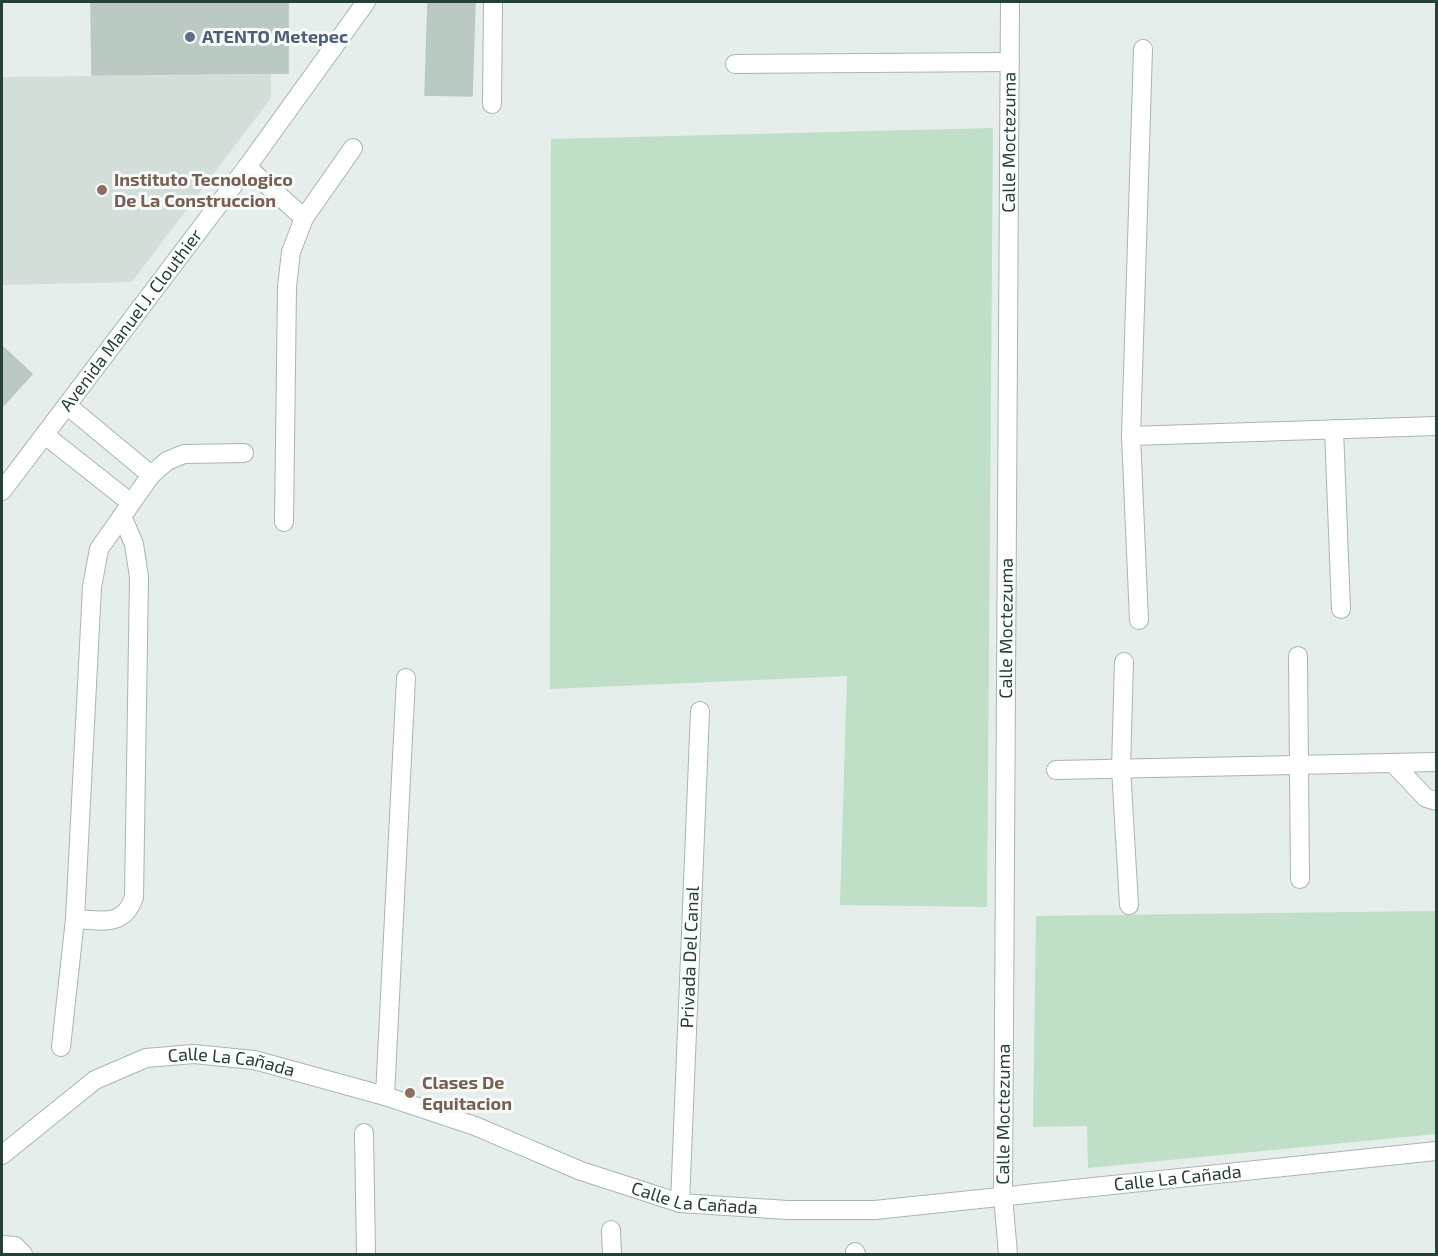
<svg xmlns="http://www.w3.org/2000/svg" width="1438" height="1256" font-family="'Exo 2',sans-serif">
  <style>
    .built { fill: #d3ded9 }
    .green { fill: #bfdfc7 }
    .building { fill: #bbc9c3; stroke: #b8c8c1; stroke-width: 1.5 }
    .lines { fill: none; stroke-linecap: round; stroke-linejoin: round }
    .minor-casing { stroke: #a7b6b1; stroke-width: 20 }
    .minor { stroke: #fff; stroke-width: 18 }
    .service-dot { fill: #5c6f8a; stroke: #f6faf8; stroke-width: 2 }
    .education-dot { fill: #8d6e63; stroke: #f6faf8; stroke-width: 2 }
    .labels { text-anchor: middle; stroke-width: 6; stroke-linejoin: round; paint-order: stroke }
    .service-label { font-size: 18px; font-weight: bold; fill: #4e5e75; stroke: #f6faf8; text-anchor: start }
    .street-label { font-size: 18px; fill: #244038; stroke: #f6faf8 }
    .education-label { font-size: 18px; font-weight: bold; fill: #785e54; stroke: #f6faf8; text-anchor: start }
  </style>
  <rect width="100%" height="100%" fill="#e5eeea"/>
  <path class="built" d="M271,74v24l-139,184 -130,3v-208z"/>
  <g class="green">
    <path d="M993,128l-6,779 -147,-2 7,-229 -297,13 1,-550z"/>
    <path d="M1436,911v223l-348,34 -1,-42 -54,1 3,-211z"/>
  </g>
  <g class="building">
    <path d="M91,2h197v71l-196,2z"/>
    <path d="M428,2h47l-3,94 -47,-1z"/>
    <path d="M2,346l30,28 -30,33z"/>
  </g>
  <g class="lines">
    <defs>
      <g id="minor">
        <path d="M735,64l275,-2"/>
        <path d="M492,104l1,-102"/>
        <path d="M247,167l57,51"/>
        <path d="M68,406l83,69"/>
        <path d="M1334,429l7,180"/>
        <path d="M45,435l86,68"/>
        <path d="M1131,436l305,-10"/>
        <path id="s1" d="M2,491l245,-324 119,-165"/>
        <path d="M284,522l3,-235 4,-35 13,-34 49,-70"/>
        <path d="M1139,620l-8,-184 12,-387"/>
        <path d="M1298,656l2,223"/>
        <path d="M1124,662l-3,106 8,137"/>
        <path d="M1393,763l33,35 10,3"/>
        <path d="M1056,770l380,-8"/>
        <path d="M75,919l17,-332 7,-38 52,-74 16,-14 17,-7 60,-1"/>
        <path d="M61,1047l14,-128c26,1 49,9 59,-22l5,-320 -5,-33 -12,-28"/>
        <path d="M385,1096l21,-418"/>
        <path d="M364,1133l2,121"/>
        <path id="s2" d="M2,1155l93,-75 51,-22 48,-4 60,6 131,36 90,30 106,45 99,32 107,7h88l561,-59"/>
        <path id="s3" d="M680,1203l20,-492"/>
        <path d="M611,1230l1,24"/>
        <path d="M2,1245l13,1 8,8"/>
        <path d="M855,1252l1,2"/>
        <path id="s4" d="M1008,1254l-5,-58 7,-1194"/>
      </g>
    </defs>
    <use href="#minor" class="minor-casing"/>
    <use href="#minor" class="minor"/>
  </g>
  <circle class="service-dot" cx="190" cy="37" r="6"/>
  <g class="education-dot">
    <circle cx="102" cy="190" r="6"/>
    <circle cx="410" cy="1093" r="6"/>
  </g>
  <g class="labels">
    <g class="service-label">
      <text x="202" y="43">ATENTO Metepec</text>
    </g>
    <g class="street-label">
      <text dy="6" stroke="none"><textPath href="#s4" startOffset="1112">Calle Moctezuma</textPath></text>
      <text dy="6" stroke="none"><textPath href="#s1" startOffset="214">Avenida Manuel J. Clouthier</textPath></text>
      <text dy="6" stroke="none"><textPath href="#s4" startOffset="626">Calle Moctezuma</textPath></text>
      <text dy="6" stroke="none"><textPath href="#s3" startOffset="246">Privada Del Canal</textPath></text>
      <text dy="6" stroke="none"><textPath href="#s2" startOffset="261">Calle La Cañada</textPath></text>
      <text dy="6" stroke="none"><textPath href="#s4" startOffset="140">Calle Moctezuma</textPath></text>
      <text dy="6" stroke="none"><textPath href="#s2" startOffset="1233">Calle La Cañada</textPath></text>
      <text dy="6" stroke="none"><textPath href="#s2" startOffset="747">Calle La Cañada</textPath></text>
    </g>
    <g class="education-label">
      <text x="114" y="186">Instituto Tecnologico<tspan x="114" dy="21">De La Construccion</tspan></text>
      <text x="422" y="1089">Clases De<tspan x="422" dy="21">Equitacion</tspan></text>
    </g>
  </g>
  <rect width="1438" height="1256" fill="none" stroke="#244038" stroke-width="6"/>
</svg>
